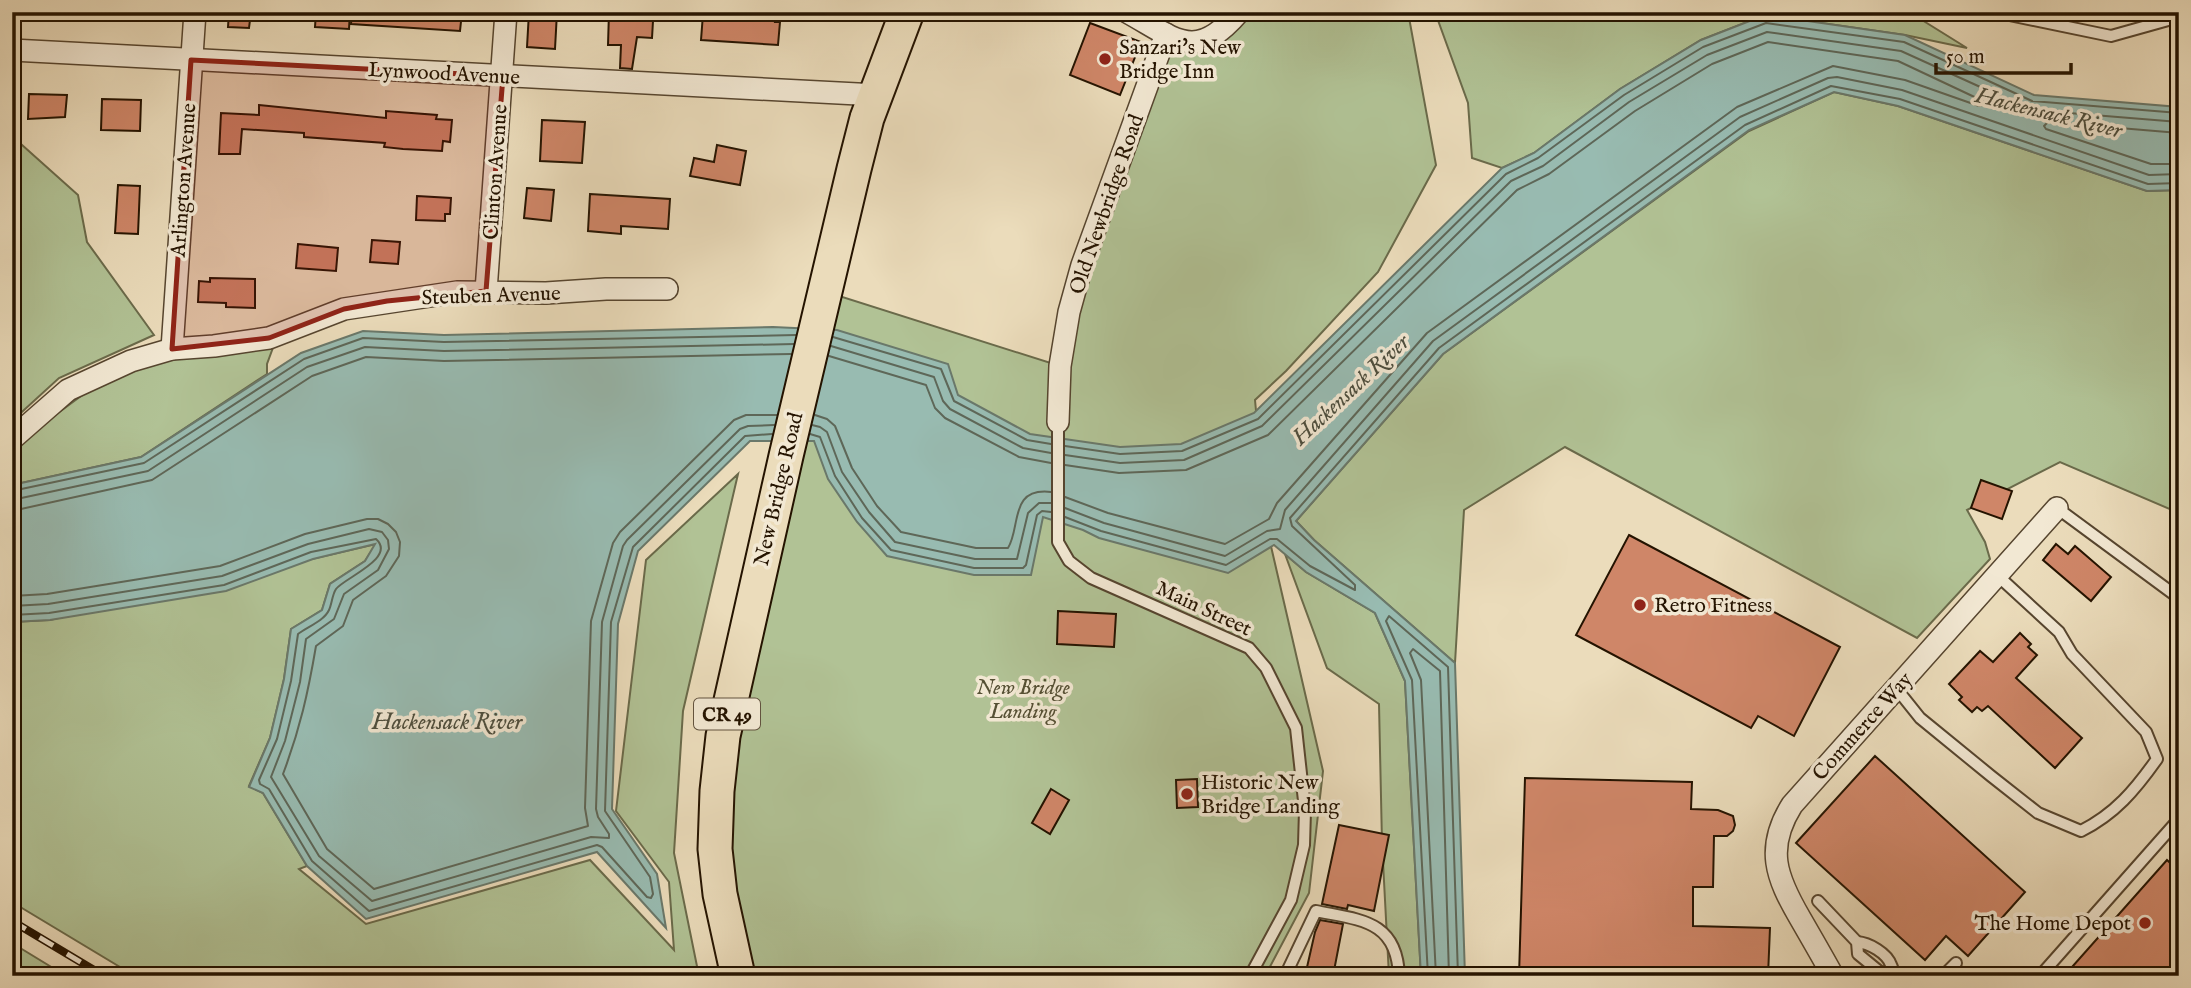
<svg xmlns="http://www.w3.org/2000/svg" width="2191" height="988" font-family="'IM FELL English',serif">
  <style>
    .green { fill: #b1c295; stroke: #6a6a4a; stroke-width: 2 }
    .water { fill: #98bbb1; stroke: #6a786a; stroke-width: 2 }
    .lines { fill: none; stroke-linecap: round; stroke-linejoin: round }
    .shore { stroke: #5e6758; stroke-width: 2 }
    .building { fill: #cf8668; stroke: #241300; stroke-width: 2 }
    .lane-casing { stroke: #56452f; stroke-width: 14 }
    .street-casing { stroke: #56452f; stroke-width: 24 }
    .primary-casing { stroke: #241300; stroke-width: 37 }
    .lane { stroke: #f2e8d3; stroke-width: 10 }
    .street { stroke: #f2e8d3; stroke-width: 21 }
    .primary { stroke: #ebdcbb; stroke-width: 33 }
    .rail-casing { stroke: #241300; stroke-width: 8 }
    .rail { stroke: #f2e8d3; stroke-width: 5; stroke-dasharray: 16; stroke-linecap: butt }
    .marked { fill: #8f2418; fill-opacity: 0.2; stroke: #8f2418; stroke-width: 5; stroke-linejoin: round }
    .poi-dot { fill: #8f2418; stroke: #f2e8d3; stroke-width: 2.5 }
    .labels { text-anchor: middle; stroke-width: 7; stroke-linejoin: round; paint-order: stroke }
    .shield { fill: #f2e8d3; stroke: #62533f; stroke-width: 2 }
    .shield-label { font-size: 19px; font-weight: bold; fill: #241300 }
    .poi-label { font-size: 21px; fill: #241300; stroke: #f2e8d3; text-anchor: start }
    .street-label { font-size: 21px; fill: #241300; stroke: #f2e8d3 }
    .park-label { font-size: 21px; font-style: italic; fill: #555034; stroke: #f2e8d3 }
    .water-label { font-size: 23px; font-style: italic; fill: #4d4e3e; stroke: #f2e8d3 }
  </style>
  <rect width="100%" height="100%" fill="#ebdcbb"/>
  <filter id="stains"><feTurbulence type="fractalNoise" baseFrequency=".00286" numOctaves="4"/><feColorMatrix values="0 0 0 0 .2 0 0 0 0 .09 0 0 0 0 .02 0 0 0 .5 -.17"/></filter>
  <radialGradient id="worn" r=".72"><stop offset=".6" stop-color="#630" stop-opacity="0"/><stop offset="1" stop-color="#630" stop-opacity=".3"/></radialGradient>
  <g class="green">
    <path d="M1239,12h169l28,153 -58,107 -92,99 -31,29 12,129 56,242 -14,122 -44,83h-513l-25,-130 3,-112 103,-440 227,72 106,-332 22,9z"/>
    <path d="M1435,12h474l58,36 -62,-13 -140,-20 -64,25 -81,49 -86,64 -32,15 -30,-10 -4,-55z"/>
    <path d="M1834,92l64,14 249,85 32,-1v323l-119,-51 -93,48 18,32 5,17 -73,79 -352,-191 -101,63 -9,153 -141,-123 -18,-19 147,-167 306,-223z"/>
    <path d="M12,136l66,59 9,47 67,93 -95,43 -47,43z"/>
    <path d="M274,345l-7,19v10l-126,83 -129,28v-38l88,-65 57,-25z"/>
    <path d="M738,474l-55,237 -9,142 25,123h-564l-123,-74v-280l38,-2 326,-76 -11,17 -35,23 -8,26 -31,19 -7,50 -14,59 -21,48 14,7 44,73 -8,3 67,55 224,-64 84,90 -5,-68 -53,-71 30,-251z"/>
    <path d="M1285,554l21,18 69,41 30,68 16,295h-32l-7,-133 -3,-139 -52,-36z"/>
    <path d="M12,943l54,33h-54z"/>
  </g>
  <path class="water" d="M1765,15l140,20 129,60 145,12v83l-32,1 -249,-85 -64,-14 -85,38 -306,224 -147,167 18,19 141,123 10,313h-44l-16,-295 -30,-68 -69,-41 -32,-27 -46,28 -129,-35 -16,-8 -40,-13 -12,58h-57l-87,-19 -30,-34 -29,-43 -14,-38h-64l-112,110 -20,73 -6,185 45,65 9,54 -69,-76 -231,67 -59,-53 -44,-73 -14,-6 21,-49 14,-59 7,-50 31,-19 8,-26 35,-23 10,-17 -62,15 -87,32 -176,29 -38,2v-137l129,-28 160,-104 62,-22 81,4 329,-8 64,3 111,34 10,31 72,39 90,13 61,-3 73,-31 248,-245 32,-15 86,-64 81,-49z"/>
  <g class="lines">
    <g class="shore">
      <path d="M2179,133l-131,-11 -4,4 2,3 105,35h28"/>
      <path d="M833,337l108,32 13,32 73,39 24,4"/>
      <path d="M831,346l103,31 9,24 7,8 73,39 28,5"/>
      <path d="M829,356l97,29 9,23 10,10 74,39 32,6"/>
      <path d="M815,415l12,4 8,7 17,42 25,38 24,26 75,16h32c13,-21 1,-61 43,-56"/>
      <path d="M812,425l8,2 7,5 15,40 27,40 26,30 80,17h42l11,-46 11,-10h12"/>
      <path d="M810,434l10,3 15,39 27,42 29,32 83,18h49l3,-3 11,-50 5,-4 9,1"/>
      <path d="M1065,446l55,8 62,-3 76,-32 248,-245 32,-16 86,-63 79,-48 63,-24 138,19 128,59 147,12"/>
      <path d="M1065,455l55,8 64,-3 78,-34 249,-245 32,-15 86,-64 78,-47 60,-23 134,19 130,59 148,12"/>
      <path d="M1065,465l54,8 67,-3 82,-35 249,-245 32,-16 86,-63 77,-47 56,-22 130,19 85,40 -1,4 -3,1 -74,-26 -72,-14 -96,41 -310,226 -150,170 -8,16 -44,25 -117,-31 -43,-16"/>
      <path d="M12,491l132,-28 160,-104 59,-21 81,4 352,-7"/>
      <path d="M12,500l136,-29 159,-104 58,-20 79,4 350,-7"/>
      <path d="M1065,508l39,15 121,33 42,-25 13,-2 5,-19 148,-169 307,-224 88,-39 9,-1 65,13 247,85 30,-1"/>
      <path d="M12,511l140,-31 160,-104 54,-19 78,4 347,-7"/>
      <path d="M1065,517l36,14 125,34 44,-26h7l33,27 45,24v-5l-63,-59 -2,-8 149,-170 306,-223 86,-39 69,13 248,85 31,-1"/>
      <path d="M12,596l35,-2 173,-28 85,-32 62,-15h11l10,5 8,8 4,10 -1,14 -13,20 -33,24 -10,26 -27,20c-8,47 -16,83 -33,128l44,75 47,40 214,-63 -3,-18 6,-187 22,-78 7,-11 114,-112 12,-5h31"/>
      <path d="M12,606l36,-2 174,-28 86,-32 61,-15 13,3 6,8 1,9 -11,21 -34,24 -10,25 -28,20 -6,43 -15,59 -14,36 48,79 53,45 219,-64 18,1v-4l-11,-17 -2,-8 6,-187 21,-76 4,-6 113,-111 8,-3 26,-1"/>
      <path d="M12,615l37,-2 175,-28 87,-33 65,-13c21,19 -32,39 -40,50 -4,6 -4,15 -7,21 -5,11 -22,17 -31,24l-7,47 -14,58 -18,41 1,4 9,5 43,72 57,50 228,-66 5,2 45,50 4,1 2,-4 -3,-17 -45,-66 6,-189 22,-75 112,-111 27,-2"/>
      <path d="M1428,976l-16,-296 -26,-59 3,-5 59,51 10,309"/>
      <path d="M1436,976l-15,-296 -11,-27 3,-4 27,22 9,305"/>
    </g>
  </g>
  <g class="building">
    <path d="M229,12h22l-2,16 -21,-1z"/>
    <path d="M316,12h34l-1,17 -34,-2z"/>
    <path d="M352,12h110l-2,19 -109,-7z"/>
    <path d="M529,12h28l-2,37 -28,-2z"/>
    <path d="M609,12h30l-1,9h15l-1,17 -15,-1 -5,32 -12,-1 1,-23h-13z"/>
    <path d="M703,14l55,4v-3l18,1 -1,6h5l-2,23 -77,-5z"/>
    <path d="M1090,23l51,19 -21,53 -50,-20z"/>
    <path d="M29,94l38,1 -2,22 -37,2z"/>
    <path d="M102,99l39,1 -1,31 -39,-1z"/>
    <path d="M259,105l127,13v-7l51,4 -1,4 16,1 -2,22 -7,-1 -1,10 -39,-2 -19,-2 1,-4 -81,-6v-4l-62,-4 -2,25h-21l2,-41 38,2z"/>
    <path d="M542,120l43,2 -3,41 -42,-2z"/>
    <path d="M717,145l29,6 -6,34 -50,-9 4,-18 20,4z"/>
    <path d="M118,185l22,1 -2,48 -23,-1z"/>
    <path d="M527,188l27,2 -3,31 -27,-3z"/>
    <path d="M590,194l80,5 -2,30 -47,-3v8l-33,-3z"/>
    <path d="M417,196l34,2 -1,16h-5v7l-29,-1z"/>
    <path d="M372,240l28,2 -2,22 -28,-2z"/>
    <path d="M298,244l40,4 -2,23 -40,-3z"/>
    <path d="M210,278l45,1v29l-29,-1v-4l-28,-1 1,-21 11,1z"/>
    <path d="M1981,480l31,11 -10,28 -31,-11z"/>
    <path d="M1629,535l211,112 -46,89 -36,-20 -7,12 -175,-93z"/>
    <path d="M2056,544l12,10 7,-8 36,31 -20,24 -48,-41z"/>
    <path d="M1058,611l58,3 -2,33 -57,-3z"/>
    <path d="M2020,633l11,11 -3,3 9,8 -21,23 66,60 -27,30 -67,-62 -6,5 -5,-4 -5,5 -13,-12 3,-3 -13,-13 31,-33 13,11z"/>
    <path d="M1875,756l150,136 -57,64 -22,-20 -21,24 -129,-117z"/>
    <path d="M1525,778l167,4 -1,27 27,1 15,6 2,9 -2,6 -6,5h-13l-1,51h-20v39l77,2 -2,48h-249z"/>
    <path d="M1197,779l1,28 -21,1 -1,-28z"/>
    <path d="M1051,789l18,11 -19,34 -18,-11z"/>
    <path d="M1339,825l50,10 -15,76 -26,-6 -1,4 -25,-5z"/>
    <path d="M2167,860l12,11v105h-115z"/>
    <path d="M1320,920l23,4 -10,52h-28l10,-44z"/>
  </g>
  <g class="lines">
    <defs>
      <g id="lane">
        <path d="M1995,12l116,24 68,-19"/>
        <path d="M1058,422v120l11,19 22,17 158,70 17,20 30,60 9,82 -1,35 -13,55 -41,76"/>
        <path d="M2057,508l122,90"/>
        <path d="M1896,688l24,30 71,58 47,37 43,18c34,-17 54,-41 76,-72l-11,-27 -74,-78 -13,-22 -62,-57"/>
        <path d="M1818,901l39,41 1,12 22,18 12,1"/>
        <path d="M1857,942c12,1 30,11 34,23 2,4 2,7 5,11"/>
        <path d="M1285,976l31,-65c44,9 81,9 83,65"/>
        <path d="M1943,976l13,-13"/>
        <path d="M2040,976l139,-157"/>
      </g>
      <g id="street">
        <path d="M1127,12c49,27 68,51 112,0"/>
        <path d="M12,50l865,45"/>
        <path d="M486,291l20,-279"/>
        <path d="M172,349l23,-337"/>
        <path d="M1058,422l2,-56 9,-54 13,-47 84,-231"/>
        <path d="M12,439l56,-49 63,-29 41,-12 42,-3 55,-8 75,-29 113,-17 89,1 60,-4h61"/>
        <path d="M1833,976c-11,-20 -22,-39 -33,-58 -24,-41 -35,-70 -8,-113l265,-297"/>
      </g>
      <path id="primary" d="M738,976l-18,-82 -5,-45 2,-58 6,-55 63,-280 68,-287 13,-51 40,-106"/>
    </defs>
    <use href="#lane" class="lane-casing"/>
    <use href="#street" class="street-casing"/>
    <use href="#primary" class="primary-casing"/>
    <use href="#lane" class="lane"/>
    <use href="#street" class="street"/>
    <use href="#primary" class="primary"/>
    <defs>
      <path id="rail" d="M12,921l92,55"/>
    </defs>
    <use href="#rail" class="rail-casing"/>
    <use href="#rail" class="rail"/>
  </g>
  <path class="marked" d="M191,60l312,16 -17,215 -99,10 -43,8 -75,29 -97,11z"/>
  <g class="poi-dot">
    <circle cx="1105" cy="59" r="7"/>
    <circle cx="1640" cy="605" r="7"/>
    <circle cx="1187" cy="794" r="7"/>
    <circle cx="2145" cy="923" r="7"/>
  </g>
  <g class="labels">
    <rect class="shield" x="694" y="698.5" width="66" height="31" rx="5"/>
    <g class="shield-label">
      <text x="727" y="721">CR 49</text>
    </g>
    <g class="poi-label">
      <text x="1119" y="54">Sanzari's New<tspan x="1119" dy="24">Bridge Inn</tspan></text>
      <text x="1654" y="612">Retro Fitness</text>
      <text x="1201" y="789">Historic New<tspan x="1201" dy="24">Bridge Landing</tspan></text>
      <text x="2131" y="930" text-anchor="end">The Home Depot</text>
    </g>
    <g class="street-label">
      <text transform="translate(444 73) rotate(3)" y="7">Lynwood Avenue</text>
      <text transform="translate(495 172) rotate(-86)" y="7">Clinton Avenue</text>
      <text transform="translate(183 180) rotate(-86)" y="7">Arlington Avenue</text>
      <text transform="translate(1106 204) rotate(-71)" y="7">Old Newbridge Road</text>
      <text transform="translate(491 295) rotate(-2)" y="7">Steuben Avenue</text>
      <text transform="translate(778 489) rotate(-77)" y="7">New Bridge Road</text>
      <text transform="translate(1204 608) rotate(25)" y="7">Main Street</text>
      <text transform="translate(1862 726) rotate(-48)" y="7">Commerce Way</text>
    </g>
    <g class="park-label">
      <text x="1023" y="694">New Bridge<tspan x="1023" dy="24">Landing</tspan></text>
    </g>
    <g class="water-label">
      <text transform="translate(2049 112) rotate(14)" y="8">Hackensack River</text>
      <text transform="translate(1350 389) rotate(-43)" y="8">Hackensack River</text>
      <text x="447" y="729">Hackensack River</text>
    </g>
  </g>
  <rect width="2191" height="988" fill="none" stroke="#ebdcbb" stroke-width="42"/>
  <rect x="14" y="14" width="2163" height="960" fill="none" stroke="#241300" stroke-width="3.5"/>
  <rect x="21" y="21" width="2149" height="946" fill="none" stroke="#241300" stroke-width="2"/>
  <path d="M1936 63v10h135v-10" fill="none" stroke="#241300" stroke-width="3.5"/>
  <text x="1946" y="63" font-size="21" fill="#241300" stroke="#f2e8d3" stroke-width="5" paint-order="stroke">50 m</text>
  <rect width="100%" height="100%" filter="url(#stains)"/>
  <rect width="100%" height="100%" fill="url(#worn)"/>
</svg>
